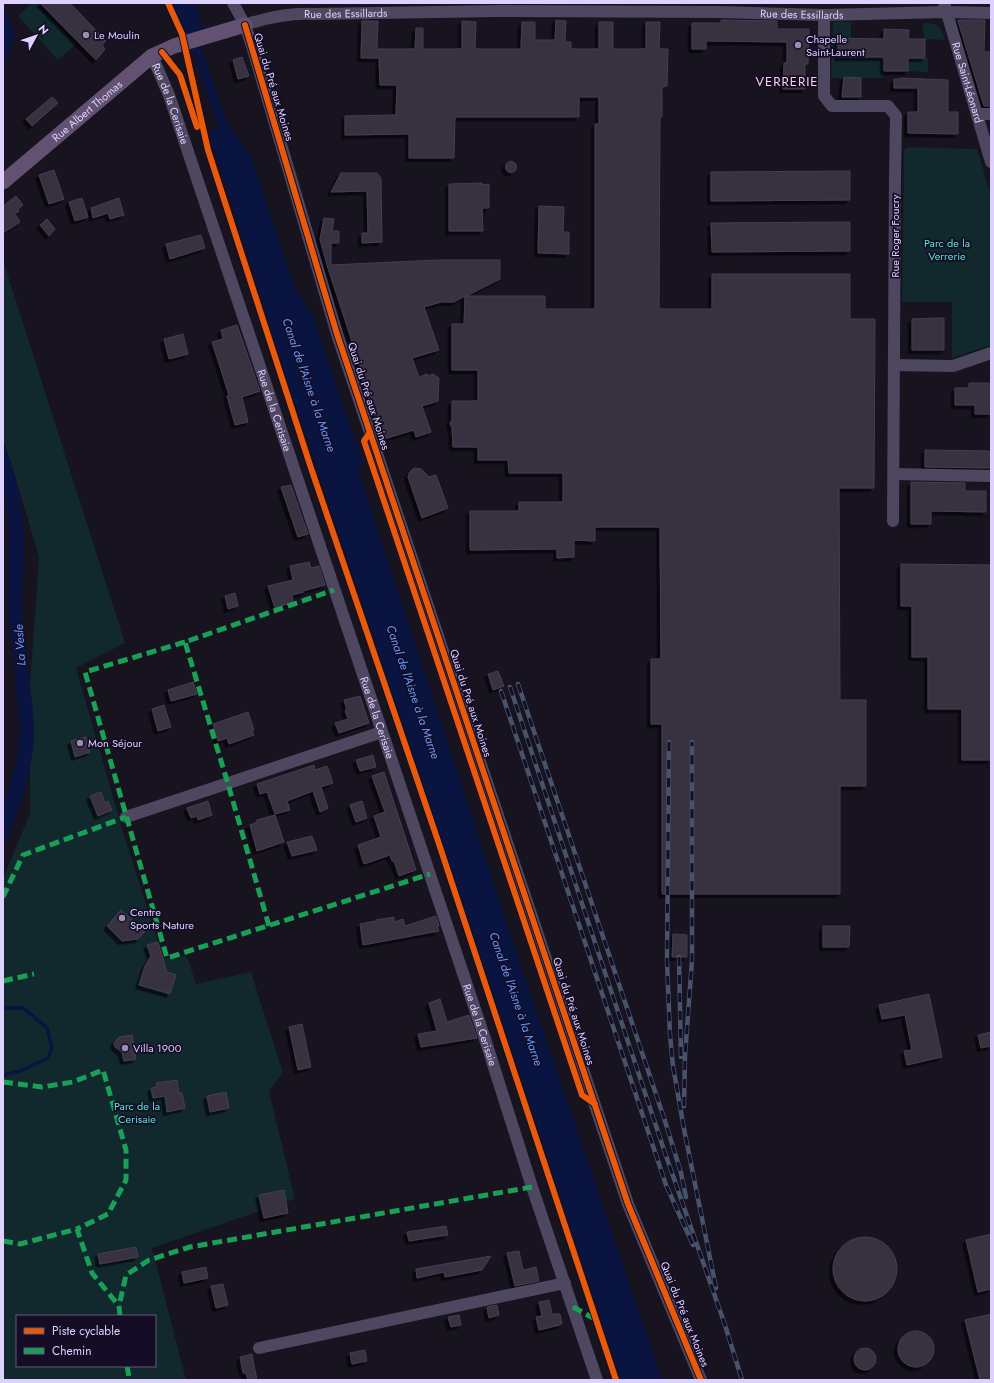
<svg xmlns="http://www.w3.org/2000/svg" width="994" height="1383" font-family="Jost,sans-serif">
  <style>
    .green { fill: #11282d; fill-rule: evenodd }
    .water { fill: #091440 }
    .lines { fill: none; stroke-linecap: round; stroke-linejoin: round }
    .stream { stroke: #091440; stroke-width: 3.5 }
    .building { fill: #373141; stroke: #453d53; filter: url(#shadow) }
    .minor { stroke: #4d4760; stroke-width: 12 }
    .major { stroke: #625171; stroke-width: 15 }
    .rail-casing { stroke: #46546b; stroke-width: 4.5 }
    .rail { stroke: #150d25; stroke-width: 3; stroke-dasharray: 9; stroke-linecap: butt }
    .quiet { stroke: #1a9f57; stroke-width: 5; stroke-dasharray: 10 5; stroke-linecap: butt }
    .cycleway-casing { stroke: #150d25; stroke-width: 8 }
    .cycleway { stroke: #e8590c; stroke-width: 6 }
    .poi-dot { fill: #988eb1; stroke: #150d25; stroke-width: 1.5 }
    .labels { text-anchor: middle; stroke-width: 3.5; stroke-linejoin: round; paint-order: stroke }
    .street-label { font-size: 11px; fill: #ded1ff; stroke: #150d25 }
    .poi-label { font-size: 11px; fill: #ded1ff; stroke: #150d25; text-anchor: start }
    .park-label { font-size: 11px; fill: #58e4d8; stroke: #150d25 }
    .water-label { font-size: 12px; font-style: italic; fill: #5f9aff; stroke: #150d25 }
    .quarter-label { font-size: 13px; letter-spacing: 1px; fill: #ffd3e8; stroke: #150d25 }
  </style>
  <defs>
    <filter id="shadow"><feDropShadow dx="-3.5" dy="3.5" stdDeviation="0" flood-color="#0009"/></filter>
  </defs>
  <rect width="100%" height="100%" fill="#17131f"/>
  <g class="green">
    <path d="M32,3h4l39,42 -17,15 -40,-44z"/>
    <path d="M833,22h18v16h-13v19h46l-1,21h-52z"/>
    <path d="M922,23c16,0 18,2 23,17l-20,-1z"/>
    <path d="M908,58h20v14l-20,-1z"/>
    <path d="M907,147l70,2 14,47v149l-39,13v-56h-50l2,-152z"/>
    <path d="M3,260l122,383 -49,25 48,167 39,123 24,-2 9,28 55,-12 32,101 -14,18 26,108 -143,49 34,132h-183v-502l27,-64v-129l9,-128 -29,-98 -7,-20zM17,1316h138v50h-138z"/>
  </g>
  <g class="water">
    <path d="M3,3l12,31 -12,36z"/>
    <path d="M172,3h24l7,27 -7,2 29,86 4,8 22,30 45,134 17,25 50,149 -6,3 163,496 142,417h-41l-139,-420 -198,-589 -75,-239 9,-4 -2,-7 -23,-71z"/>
    <path d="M3,441c14,34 21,70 21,107 0,23 -3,46 -1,69 2,23 4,45 7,67 2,22 6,42 3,64 -4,35 -17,69 -30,101v-44l13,-42 4,-36 -12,-119 1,-73 -1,-20 -5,-31z"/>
  </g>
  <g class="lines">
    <path class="stream" d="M3,1008h20l24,20 5,20 -4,10 -28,13 -17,4"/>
  </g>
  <g class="building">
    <path d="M40,3h30l36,38 -4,4 3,4 -9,11z"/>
    <path d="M556,20l10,1 -1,21h6v7h28v-27h14v27h33v-27h14l-1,27h9l-1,37 -5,1v30h-2l-1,192h53v-35h138v45h25l-1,169h-35l1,212h26v86h-26v108h-178v-170h-11v-65h10l-1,-132h-65v14l-21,-1v17l-17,1v-9l-87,1v-39h49v-9h44v-29h-54l-1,-13h-30v-13h-25l-1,-19 -1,-2 -1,-4 2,-2v-19h26v-31h-26v-46h12l1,-28 -11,6h-13l-17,5 15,43 -27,8 7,19 8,-3 1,2 5,-2 6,4 -1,23 -16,5 9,26 -15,5 -2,-7 -30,9 -8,-23 -2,-1 -15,-45 2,-1 -34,-104 -7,-26 4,-21 10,1 -2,12h7v12h-8v22l106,-5h63v19l-34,17h79v13h50v-185h4v-27h-20v20h-124l-1,41h-45v-24l-64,1v-19l51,-1 1,-30h-17l-1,-27h-18l1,-37h16l-1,28h38l1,-21h7v21h39v-28l14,1 -1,27h46l1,-27h13v18h20z"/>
    <path d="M721,20l56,1v8h32l-1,35h-3v25h-22l1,-26h3v-21l-81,-1v8h-14v-26h29z"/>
    <path d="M959,20h26l-1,32h7v54h-7l-26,-85z"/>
    <path d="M884,29l25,1 -1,9h17v19h-17v13h-24v-14h-46v-19l46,1z"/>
    <path d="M242,57l7,19 -11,3 -5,-19z"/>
    <path d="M844,77l17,1v19h-19z"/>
    <path d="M901,78l47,2v32h10v22l-50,-1v-21h10v-24h-24v-9h7z"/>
    <path d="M52,97l6,6 -26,23 -6,-7z"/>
    <circle cx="511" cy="167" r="5.5"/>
    <path d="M54,170l10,29 -15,5 -10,-29z"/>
    <path d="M850,171v29l-139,1v-29z"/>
    <path d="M341,173h36l4,5 1,64 -20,1v-10h6l-1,-42 -36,1z"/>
    <path d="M482,183v2l7,-1v24h-7l1,23h-34v-47z"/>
    <path d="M16,196l7,9 -5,4 1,2 -4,3 5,8 -17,11v-27z"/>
    <path d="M82,198l6,19 -13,4 -6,-19z"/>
    <path d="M119,198l5,17 -14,4 -2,-6 -15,5 -2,-10z"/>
    <path d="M539,206l25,1 -1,25h6v22l-31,-1z"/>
    <path d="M47,219l8,10 -6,7 -9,-11z"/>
    <path d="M850,222v29l-138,1 -1,-29z"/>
    <path d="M201,235l4,13 -35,11 -4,-15z"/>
    <path d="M936,318h8v32h-32v-31z"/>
    <path d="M237,325l23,66 -18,6 6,25 -13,3 -8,-29 2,-1 -17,-53 11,-3 -2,-9z"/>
    <path d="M183,334l5,20 -19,5 -5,-20z"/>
    <path d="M969,383h22v31h-16v-9h-20v-17h14z"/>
    <path d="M925,450l66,1v17l-66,-1z"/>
    <path d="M414,468l7,1 8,8 7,-2 12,33 -26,10 -14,-41 1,-4z"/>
    <path d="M911,482l54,1v8h21v21l-55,-1v13h-20z"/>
    <path d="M291,485l17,49 -10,3 -17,-50z"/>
    <path d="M309,562l2,6 8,-2 6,19 -22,6 1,1 -12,3 1,7 -18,6 -7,-22 25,-6 -3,-14z"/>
    <path d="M901,564l90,1v195h-29v-51h-34v-52h-16v-51h-11z"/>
    <path d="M235,593l3,13 -10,3 -3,-13z"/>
    <path d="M498,671l6,15 -11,4 -5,-16z"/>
    <path d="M193,682l4,12 -26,7 -3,-11z"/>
    <path d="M360,696l9,27 -30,10 -4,-10 13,-4 -3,-9h2l-3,-10z"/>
    <path d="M164,705l7,22 -13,4 -6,-22z"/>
    <path d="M248,712l6,18h-2l2,5 -25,9 -2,-6 -9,3 -5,-17z"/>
    <path d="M86,737l4,15 -15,5 -4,-16z"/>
    <path d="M373,755l3,12 -16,4 -4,-11z"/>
    <path d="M314,765l1,5 12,-4 6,17 -12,4 7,21 -8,4 -7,-21 -26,10 3,9 -15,4 -8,-22 -7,2 -3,-10z"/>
    <path d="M384,772l32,98 -17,6 -5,-15h-2l-2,-6 -26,9 -6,-19 23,-8 -7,-21 11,-4 -13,-36z"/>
    <path d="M101,792l4,11 3,-2 4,9 -14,6 -8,-20z"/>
    <path d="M208,801l4,14 -14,5 -1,-4 -6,2 -4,-10z"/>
    <path d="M362,801l5,17 -11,4 -6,-17z"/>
    <path d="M275,815l9,27 -27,9 -7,-26 7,-3v-2z"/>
    <path d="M312,836l5,14 -25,6 -5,-14z"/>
    <path d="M121,910l24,21 -7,8 -16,2 -15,-15z"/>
    <path d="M436,916l3,10h-2l2,5 -76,14 -3,-21 16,-3v-1l18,-3v5l9,-3 2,7z"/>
    <path d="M823,926h27l-1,21h-26z"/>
    <path d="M673,934l14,1v22h-15z"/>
    <path d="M158,942l9,30 9,3 -6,19 -31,-9 6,-19 6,-10 -4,-11z"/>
    <path d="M929,994l13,63 -35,8 -3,-14 8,-1 -7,-35 -23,4 -3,-14z"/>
    <path d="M440,999l7,23 22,-7 8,23 -56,9 -3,-13 19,-3 -8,-28z"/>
    <path d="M302,1024l9,43 -13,3 -9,-43z"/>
    <path d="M991,1032v14l-10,2 -3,-13z"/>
    <path d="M132,1035l4,24 -12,2 -2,-9 -7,-5 -1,-4 5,-6z"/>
    <path d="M177,1080l2,13h3l3,15 -18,4 -2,-16 -12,2 -2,-10 6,-2 -1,-3z"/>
    <path d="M226,1092l3,16 -19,4 -3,-16z"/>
    <path d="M284,1190l4,23 -24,5 -5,-23z"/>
    <path d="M446,1226l2,9 -39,6 -2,-9z"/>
    <path d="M991,1234v55l-13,3 -12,-52z"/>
    <circle cx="865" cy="1269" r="32"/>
    <path d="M136,1247l2,10 -38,7 -2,-10z"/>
    <path d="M519,1251l4,19 13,-3 3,14 -24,5 -8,-33z"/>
    <path d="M491,1256l-9,14 -37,7 -1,-5 -27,6 -1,-9z"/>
    <path d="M206,1267l2,11 -24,5 -2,-11z"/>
    <path d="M223,1284l5,21 -12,3 -5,-22z"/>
    <path d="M549,1300l3,14h8l2,10h-2v1l-21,5 -3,-13 6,-1 -3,-14z"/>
    <path d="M497,1305l2,10 -10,3 -2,-11z"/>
    <path d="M991,1314v66h-11l-15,-60z"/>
    <path d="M459,1315l2,10 -10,2 -3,-10z"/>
    <circle cx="916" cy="1349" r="18"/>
    <circle cx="865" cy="1359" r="11"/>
    <path d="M365,1350l2,11 -15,3 -2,-11z"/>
    <path d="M252,1354l2,11 3,15h-9l-2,-7h-3l-3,-16z"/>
  </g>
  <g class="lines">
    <g class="minor">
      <path d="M233,3l12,22 7,21 85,288 291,870 73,176"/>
      <path id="s1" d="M944,3l47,159"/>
      <path d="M824,15v81l8,10h56l8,10 -1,61 -2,344"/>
      <path id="s2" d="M245,25c21,-7 45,-12 67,-11l186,-3 221,1 105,3 122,-3 45,1"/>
      <path id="s3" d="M152,56l17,39 317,947 46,145 65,193"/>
      <path d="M977,114h14"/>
      <path d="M894,365l59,1 38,-13"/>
      <path d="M894,474l97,2"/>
      <path d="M126,817l256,-85"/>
      <path d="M259,1348l306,-65"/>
    </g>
    <path class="major" id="s4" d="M3,182l149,-126 22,-10 71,-21"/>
    <defs>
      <g id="rail">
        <path d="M518,684l147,437 16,52 5,24"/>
        <path d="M510,687l154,463 61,175 17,55"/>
        <path d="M501,691l165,494 27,60"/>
        <path d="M669,742l-2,219 3,74 3,31 11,63 32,159"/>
        <path d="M679,957l2,100"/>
        <path d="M684,1106l1,-50 7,-96v-218"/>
      </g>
    </defs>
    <use href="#rail" class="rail-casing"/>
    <use href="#rail" class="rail"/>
    <g class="quiet">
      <path d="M185,642l-100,30 82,286 263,-84"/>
      <path d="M3,897l20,-42 103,-38"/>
      <path d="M269,926l-41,-142 -43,-142 149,-52"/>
      <path d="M3,981l31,-7"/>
      <path d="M3,1082l39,5 31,-5 30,-12 23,80v30l-18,34 -31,15"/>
      <path d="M3,1241l17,3 57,-15 15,44 27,33"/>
      <path d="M573,1307l22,12"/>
      <path d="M120,1316l-1,-10 7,-31 23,-15 41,-13 342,-60"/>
      <path d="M127,1366l2,11 2,3"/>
    </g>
    <defs>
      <g id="cycleway">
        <path d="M168,3l14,31 26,116 102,315 128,376 178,539"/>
        <path d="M245,25l92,309 291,870 73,176"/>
        <path d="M162,52l18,23 17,52"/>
        <path d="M370,432l-6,9 218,654 13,9"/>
      </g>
    </defs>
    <use href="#cycleway" class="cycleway-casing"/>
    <use href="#cycleway" class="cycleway"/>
  </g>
  <g class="poi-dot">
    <circle cx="86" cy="35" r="4"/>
    <circle cx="798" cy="45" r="4"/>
    <circle cx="80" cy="743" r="4"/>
    <circle cx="122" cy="918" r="4"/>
    <circle cx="125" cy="1048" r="4"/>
  </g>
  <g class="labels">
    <g class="street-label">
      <text dy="4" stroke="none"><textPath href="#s2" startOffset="102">Rue des Essillards</textPath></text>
      <text dy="4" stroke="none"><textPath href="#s2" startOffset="558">Rue des Essillards</textPath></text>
      <text dy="4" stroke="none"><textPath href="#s1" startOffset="83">Rue Saint-Léonard</textPath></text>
      <text transform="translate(274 87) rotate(73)" y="4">Quai du Pré aux Moines</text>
      <text dy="4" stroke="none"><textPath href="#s3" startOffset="51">Rue de la Cerisaie</textPath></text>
      <text dy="4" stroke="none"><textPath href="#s4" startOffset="110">Rue Albert Thomas</textPath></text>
      <text transform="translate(895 236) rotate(-90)" y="4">Rue Roger Foucry</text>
      <text transform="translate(369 396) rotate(72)" y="4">Quai du Pré aux Moines</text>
      <text dy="4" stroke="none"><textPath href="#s3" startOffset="375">Rue de la Cerisaie</textPath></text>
      <text transform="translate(471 703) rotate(72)" y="4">Quai du Pré aux Moines</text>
      <text dy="4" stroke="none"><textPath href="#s3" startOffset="699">Rue de la Cerisaie</textPath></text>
      <text transform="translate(574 1011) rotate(72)" y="4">Quai du Pré aux Moines</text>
      <text dy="4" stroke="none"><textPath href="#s3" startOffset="1023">Rue de la Cerisaie</textPath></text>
      <text transform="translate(685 1314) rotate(68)" y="4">Quai du Pré aux Moines</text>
    </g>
    <g class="poi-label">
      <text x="94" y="39">Le Moulin</text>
      <text x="806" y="43">Chapelle<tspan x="806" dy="13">Saint-Laurent</tspan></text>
      <text x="88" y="747">Mon Séjour</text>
      <text x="130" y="916">Centre<tspan x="130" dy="13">Sports Nature</tspan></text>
      <text x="133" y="1052">Villa 1900</text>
    </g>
    <g class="park-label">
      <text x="947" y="247">Parc de la<tspan x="947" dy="13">Verrerie</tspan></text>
      <text x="137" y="1110">Parc de la<tspan x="137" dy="13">Cerisaie</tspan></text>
    </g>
    <g class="water-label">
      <text transform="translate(309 385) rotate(71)" y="4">Canal de l'Aisne à la Marne</text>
      <text transform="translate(20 645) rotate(-94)" y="4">La Vesle</text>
      <text transform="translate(413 692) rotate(71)" y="4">Canal de l'Aisne à la Marne</text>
      <text transform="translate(516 999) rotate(71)" y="4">Canal de l'Aisne à la Marne</text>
    </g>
    <g class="quarter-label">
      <text x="787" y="86">VERRERIE</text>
    </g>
  </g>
  <rect width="994" height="1383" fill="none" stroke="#ded1ff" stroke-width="8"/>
  <rect x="16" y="1315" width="140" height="52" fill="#150d25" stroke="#655b7c"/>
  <rect x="24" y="1328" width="20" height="6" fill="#e8590c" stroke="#655b7c"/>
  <text x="52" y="1335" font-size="12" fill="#ded1ff">Piste cyclable</text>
  <rect x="24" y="1348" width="20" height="6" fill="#1a9f57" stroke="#655b7c"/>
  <text x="52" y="1355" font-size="12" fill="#ded1ff">Chemin</text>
  <g transform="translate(36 36) rotate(50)" stroke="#150d25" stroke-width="3" paint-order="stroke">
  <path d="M0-3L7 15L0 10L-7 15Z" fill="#ded1ff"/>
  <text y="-6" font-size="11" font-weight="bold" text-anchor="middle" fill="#ded1ff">N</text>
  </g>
</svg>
